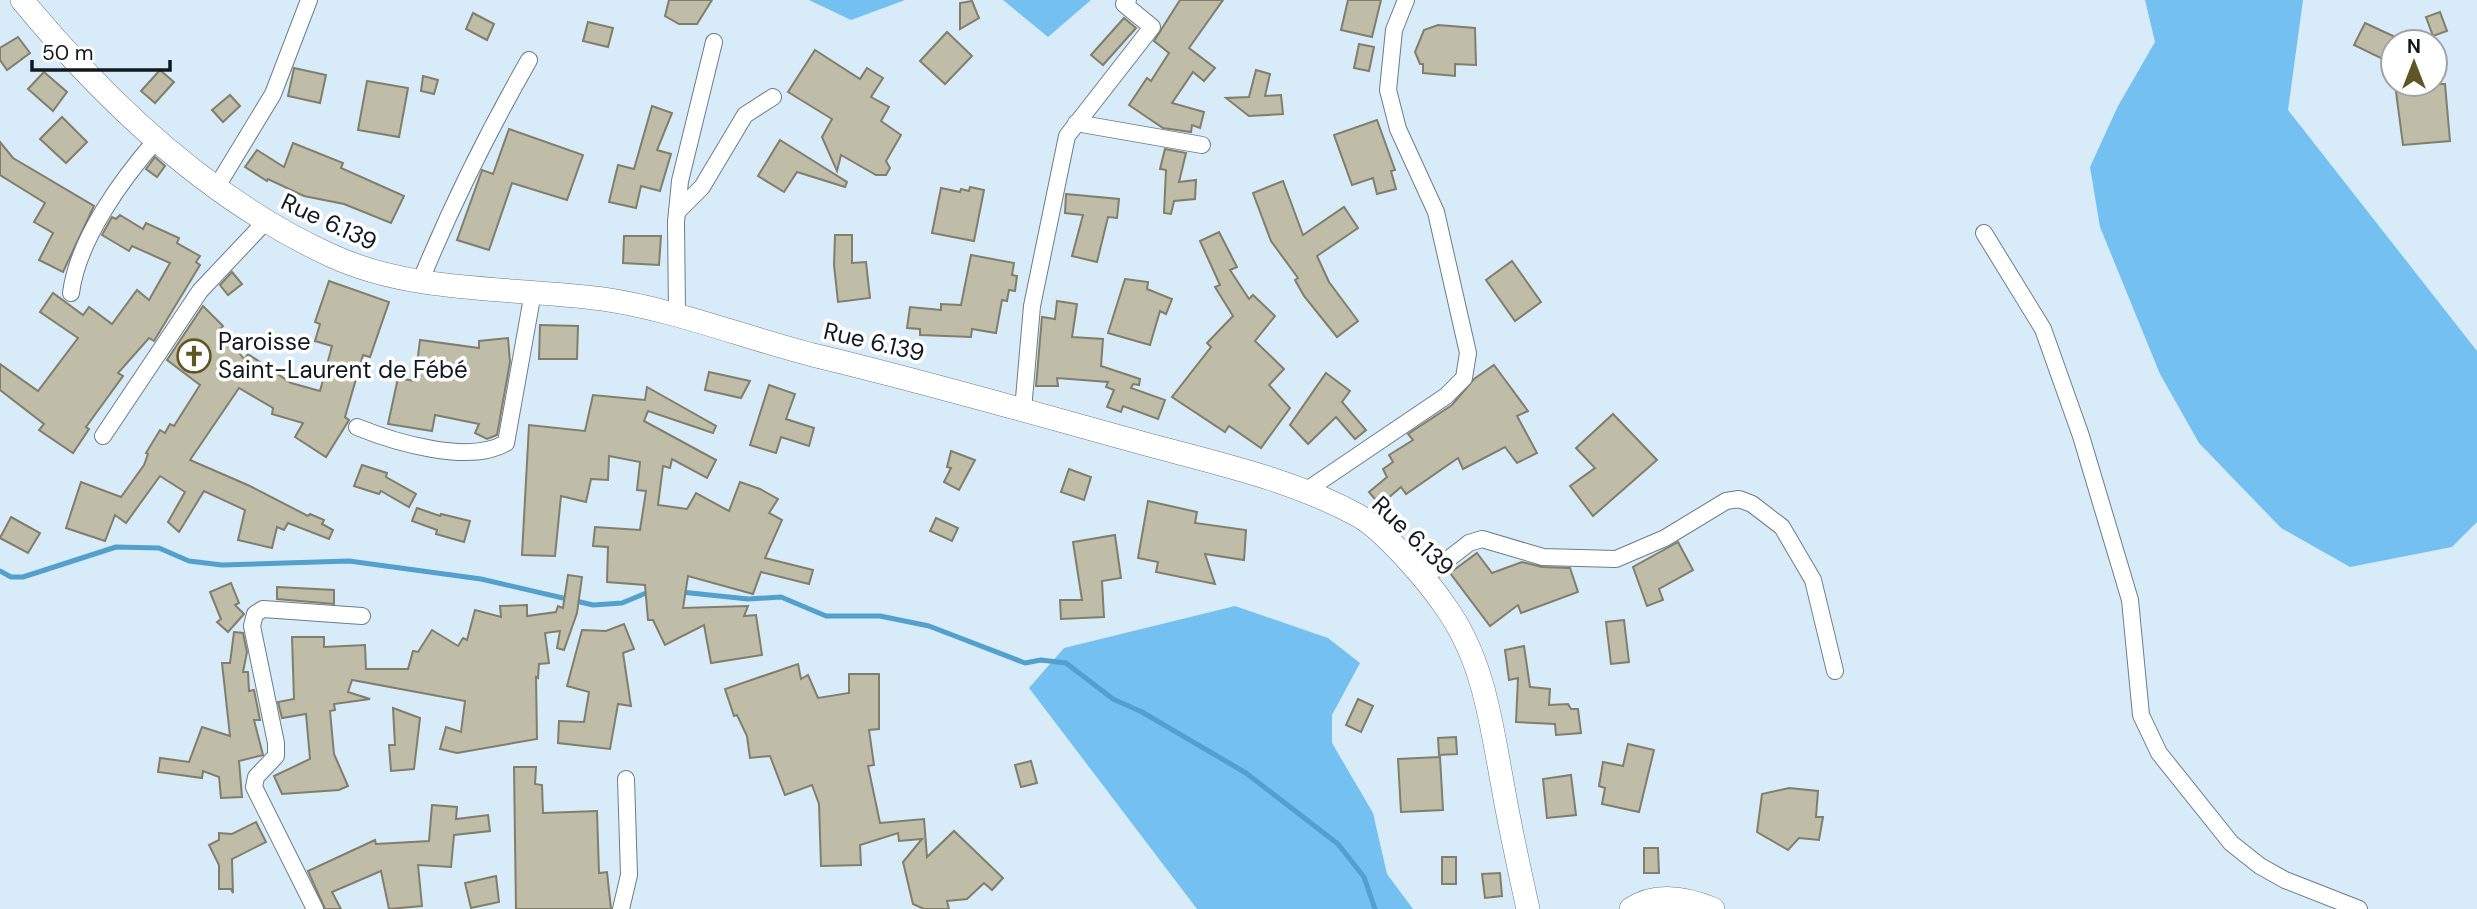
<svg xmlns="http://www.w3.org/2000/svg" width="2477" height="909" font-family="'DM Sans',sans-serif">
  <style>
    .forest { fill: #74c1f1 }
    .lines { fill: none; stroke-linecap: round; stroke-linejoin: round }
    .stream { stroke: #539fce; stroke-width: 5 }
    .building { fill: #bfbca7; stroke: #817e6b; stroke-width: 2 }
    .street-casing { stroke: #6b7d8a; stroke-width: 18 }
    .secondary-casing { stroke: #6b7d8a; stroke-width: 24 }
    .street { stroke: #fff; stroke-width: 16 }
    .secondary { stroke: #fff; stroke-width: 23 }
    .labels { text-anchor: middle; stroke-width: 7; stroke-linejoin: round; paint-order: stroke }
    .street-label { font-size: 24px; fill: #12191e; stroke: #fff }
    .poi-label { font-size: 24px; fill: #12191e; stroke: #fff; text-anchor: start }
  </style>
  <rect width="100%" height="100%" fill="#d7ebf9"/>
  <g class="forest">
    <path d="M809,0h96l-54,20z"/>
    <path d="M1003,0h88l-43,37z"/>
    <path d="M2145,0h158l-15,110 189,241v171l-25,25 -102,20 -69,-39 -82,-85 -39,-69 -60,-147 -10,-60 28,-61 37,-64z"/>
    <path d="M1235,606l93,32 32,25 -28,52v28l41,70 14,61 26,35h-216l-168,-221 35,-40z"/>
  </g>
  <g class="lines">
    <g class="stream">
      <path d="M0,571l11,6h12l93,-30 43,1 30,13 33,4 127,-4 132,18 112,26 29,-2 29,-12"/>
      <path d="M681,592l67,7 33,-2 45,19h54l49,10 96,37 16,-3 25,3 47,36 29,13 104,61 92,71 26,33 11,32"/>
    </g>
  </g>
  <g class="building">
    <path d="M669,0h43l-15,24h-18l-14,-8z"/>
    <path d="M1180,0h43l-34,48 26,20 -11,13 -11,-9 -21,31 32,9 -4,16 -8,-3 -1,7 -28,-4 -34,-23 18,-27 4,3 18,-28 -15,-12z"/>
    <path d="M1348,0h33l-9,37 -31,-7z"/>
    <path d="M972,1l7,17 -19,11v-26z"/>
    <path d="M2440,12l7,19 -14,5 -7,-19z"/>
    <path d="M473,13l21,11 -7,16 -21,-11z"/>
    <path d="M1124,18l12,10 -33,37 -12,-10z"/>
    <path d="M588,22l25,6 -5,19 -25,-6z"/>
    <path d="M2365,23l28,13v28l-39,-19z"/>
    <path d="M1438,25l37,3 1,37 -21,-1v12l-32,-3v-9h-3l-5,-12 9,-22z"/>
    <path d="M947,32l25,24 -27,28 -25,-23z"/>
    <path d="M18,37l12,16 -23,17 -7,-10v-12z"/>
    <path d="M1359,44l15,3 -5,24 -15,-3z"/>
    <path d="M815,50l45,29 7,-11 16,10 -12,19 18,10 -8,14 20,14 -15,26 4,7 -4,7h-10l-35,-20 -4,16 -15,-34 10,-18 -44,-27z"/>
    <path d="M294,68l32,7 -6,28 -32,-7z"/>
    <path d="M160,70l14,12 -19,21 -14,-12z"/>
    <path d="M1256,70l14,4 -5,22 16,-1 2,19 -34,2 -23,-18 23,-1z"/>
    <path d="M44,72l23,20 -14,19 -25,-22z"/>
    <path d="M423,76l15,4 -4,14 -13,-3z"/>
    <path d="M367,81l41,7 -9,49 -41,-7z"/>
    <path d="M2395,84h50l5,57 -47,4z"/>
    <path d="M230,95l10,11 -17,16 -11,-12z"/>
    <path d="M652,106l20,7 -15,37 14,4 -11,37 -19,-5 -5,22 -27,-6 9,-37 16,4z"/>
    <path d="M62,117l25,25 -21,21 -26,-24z"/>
    <path d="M1377,120l18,50 -4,1 5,18 -19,5 -4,-16 -21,7 -18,-50z"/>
    <path d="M509,129l74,26 -16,45 -55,-17 -23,67 -32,-10 24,-67 1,-3 11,4z"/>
    <path d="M780,140l67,42 -2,5 -48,-15 -13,20 -26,-16z"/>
    <path d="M0,142l13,16 81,48 -31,66 -24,-12 14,-27 -19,-11 11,-19 -45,-28z"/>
    <path d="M293,143l50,20 -2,5 63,28 -13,27 -47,-19 -40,-8 -36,-17 -1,2 -22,-14 12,-17 27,17z"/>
    <path d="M1165,149l21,4 -7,29 17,-2 -1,19 -21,2 -3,13 -7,-1 2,-43 -6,-1z"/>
    <path d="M155,157l10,9 -8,11 -11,-8z"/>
    <path d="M1283,181l20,54 41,-28 14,21 -41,28 12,26 29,39 -21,16 -33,-41 -9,-16 3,-2 -27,-37 -18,-48z"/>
    <path d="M970,187l14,3 -10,51 -42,-8 9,-45 19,4 1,-3 8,2z"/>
    <path d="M1066,194l53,5 -2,19 -9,-1 -11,45 -25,-6 11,-41 -18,-2z"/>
    <path d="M120,215l23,14 3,-6 33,15 -2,5 23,13 -4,6 4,3 -46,76 -5,-3 -31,35 5,3 -37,51 3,2 -16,24 -34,-23 5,-6 -44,-34v-26l38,27 40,-53 -38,-26 13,-19 30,22 6,-8 23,17 25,-34 12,10 21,-37 -38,-17 -3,5 -27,-16 10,-18 4,2z"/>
    <path d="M1219,232l18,35 -7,3 19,29 4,-4 22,21 -20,25 29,28 -15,16 21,23 -29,40 -32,-22 -4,6 -53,-35 39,-50 -4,-4 26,-27 -18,-29 5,-2 -20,-44z"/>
    <path d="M835,235h17v28l14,-1 4,36 -32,4 -4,-37z"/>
    <path d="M624,236h37l-2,29 -36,-2z"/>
    <path d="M971,255l43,8 -2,12 5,1 -2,15 -6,-1 -2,11 -5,-1 -6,33 -24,-4 -1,8 -51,-2v-6l-13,-1 3,-21 31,3v-6l20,1z"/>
    <path d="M1512,261l29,41 -26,19 -29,-41z"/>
    <path d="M232,272l10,12 -14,11 -8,-10z"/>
    <path d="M1125,279l23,3 -1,7 25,10 -6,15 -6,-3 -10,34 -42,-12z"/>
    <path d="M329,281l60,21 -19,55 -7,-2 -18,62 4,3 -23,37 -31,-20 8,-14 -31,-9 1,-6 -34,-20 -49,72 60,26 58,30 2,-2 14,6 -2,4 11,6 -4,9 -41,-16 -4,7 -7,-3 -5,21 -34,-8 7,-30 -41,-19 -25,41 -11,-10 17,-30 -25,-16 -34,47 -11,-8 -10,26 -39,-13 15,-46 40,15 23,-32 4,-11 -2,-1 14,-23 5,3 5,-9 4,2 26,-41 -33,-25 36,-54 20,20 -3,3 24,30 4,-5 43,29 29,8 12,-45 -17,-5 5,-17 -5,-2z"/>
    <path d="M1057,301l20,3 -5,33 31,2 -2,27 39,13 -1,6 -6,-1 -2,4 34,12 -7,19 -35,-13 -2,6 -14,-5 7,-17 -8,-3 2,-5 -51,-4 1,8h-22l6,-69 13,2z"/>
    <path d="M540,325l38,1 -1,33h-38z"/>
    <path d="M508,338l2,24 -13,73 -10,4 -12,-6 4,-9 -44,-9 -3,16 -44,-7 10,-46 17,3 5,-41 59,8v-7z"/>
    <path d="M1494,365l34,46 -11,5 20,37 -20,10 -12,-16 -42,22 -5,-11 -52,36 -5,-7 -21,18 -11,-13 18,-15 -4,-8 10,-7 -4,-7 24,-15 -5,-6 44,-29 22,-26z"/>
    <path d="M709,372l41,9 -9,17 -36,-8z"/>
    <path d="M1326,373l24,18 -8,11 24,28 -11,9 -19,-22 -28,27 -18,-19z"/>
    <path d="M769,385l26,9 -9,25 28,9 -5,18 -28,-9 -5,16 -26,-8z"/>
    <path d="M647,387l69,39 -3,7 -65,-22 -4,10 72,39 -9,18 -35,-19 -2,9 -7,-2 -5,39 29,4 9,-16 33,18 11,-29 20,7 18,10 -9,14 13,7 -17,38 48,12 -4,14 -48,-12 -8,22 -65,-18 -5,32 65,-2 -4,10 12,-1 6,40 -51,8 -7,-38 -39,20 -12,-25h-5l-3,-35 -38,-3 1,-35 -15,-1 2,-19 45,3 6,-39 -9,-1 3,-28 -31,-6 -1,24 -17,-1 -5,23 -25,-6 -6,60 -33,-1 7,-130 56,6 8,-36 52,5z"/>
    <path d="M1613,414l44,46 -64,56 -23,-30 25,-18 -19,-20z"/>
    <path d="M951,451l24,9 -16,30 -15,-8 7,-14 -4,-1z"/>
    <path d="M362,465l25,8 -1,4 30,17 -7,13 -28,-16 -2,3 -25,-8z"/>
    <path d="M1069,469l22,8 -7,23 -23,-8z"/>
    <path d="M1148,501l49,11 -2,11 51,7 -2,30 -39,-6 10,30 -59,-12 2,-10 -20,-4z"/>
    <path d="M417,508l23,8 1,-2 29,7 -6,21 -28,-8 1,-4 -25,-9z"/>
    <path d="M11,517l29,16 -12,20 -28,-15z"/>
    <path d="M936,518l22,10 -6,13 -22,-10z"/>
    <path d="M1115,535l6,43 -19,3 2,36 -43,2 -1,-19h22l-9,-58z"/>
    <path d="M1678,542l15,28 -34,19 4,11 -16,6 -14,-39z"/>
    <path d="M1477,553l15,20 30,-11 20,5 28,1 8,24 -57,21 -3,-8 -28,21 -40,-53z"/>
    <path d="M568,575l14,2 -5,36 -13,37 -7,-2 3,-17 -15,2 4,30 -10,1 -1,14 -2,-1 1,62 -80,14 -17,-4 6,-22 15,5 4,-31 -113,-21 -4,12 22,7 -36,5 1,6 -5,1 4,43 14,32 -9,4 -57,4 -8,-18 36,-17 -4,-45 -24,4 -4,-16 16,-3 -2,-62h32v10l41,-2 1,24h42l5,-18 5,1 14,-22 26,16 5,-8 4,2 8,-30 26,7 -1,-11 27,-1v11l29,-4 2,-6 5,2z"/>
    <path d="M231,583l8,20 -4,2 9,9 -16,18 -11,-10 4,-3 -11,-27z"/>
    <path d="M277,587l57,3v14l-57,-5z"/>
    <path d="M1624,620l5,42 -18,2 -5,-42z"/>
    <path d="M624,624l10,25 -11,4 8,53 -13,-2 -8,45 -52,-6 1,-22 25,1 5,-30 -22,-6 15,-56 24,1z"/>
    <path d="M234,632l9,1 4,19 -4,20h5l1,19 5,-1 6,30h-6l9,35 -24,6 3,36 -21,1 -2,-21 -16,-6 -1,7 -44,-6 2,-14 29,4 13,-35 28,9 -8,-73h8z"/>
    <path d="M1524,646l6,41 20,2 -1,16 19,-1 3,5h7l3,24 -25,2 -1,-11 -39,-2 2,-44 -9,2 -4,-30z"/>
    <path d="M798,664l3,15 7,-4 10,23 31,-5v-19h30v55l-10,1 5,35 -6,1 12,57 44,-4 3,38 27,-26 49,47 -11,12 -8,-7 -17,16 -20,2 2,8h-25l-11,-5 -10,-42 19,-23 -23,2 -1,-8 -38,12 1,20 -40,1 -2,-62 -7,-19 -27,10 -15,-39 -20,2 -3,-22 -10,-21 -3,1 -9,-27z"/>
    <path d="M1358,699l15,7 -12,26 -15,-7z"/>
    <path d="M393,708l27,10 -6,51 -23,2 -2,-26h6z"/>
    <path d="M1456,737l1,17 -18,1 -1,-17z"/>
    <path d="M1628,744l26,6 -15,62 -37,-8 3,-16 -6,-2 4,-24 20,4z"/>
    <path d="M1440,757l3,53 -42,2 -3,-53z"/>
    <path d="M1031,761l6,22 -16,4 -6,-22z"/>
    <path d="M514,767h22l-1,17 7,1 1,28 54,-2 2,62 8,-1 4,37h-95z"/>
    <path d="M1571,775l5,40 -29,3 -4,-39z"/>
    <path d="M1789,788l29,3 -2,26h7l-4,23 -20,-2 -11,12 -31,-18 5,-38z"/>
    <path d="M432,805l25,2 -1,12 32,-4 2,16 -36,4 -3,32 -33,-2 4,41 -33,3 -8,-38 -49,21 9,17h-16l-17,-38 67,-31 1,4 53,-3z"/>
    <path d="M256,822l10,20 -34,17 1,34 -2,-4h-12v-24l-10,-20 10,-5v-7l13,1z"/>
    <path d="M1644,848h14l1,25h-15z"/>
    <rect x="1442" y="857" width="14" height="27"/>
    <path d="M1500,873l2,23 -17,2 -3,-24z"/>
    <path d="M496,876l3,26 -28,6 -6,-25z"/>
  </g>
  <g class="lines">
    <defs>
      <g id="street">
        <path d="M1076,123l126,22"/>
        <path d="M216,188l57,-94 36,-94"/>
        <path d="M677,212l25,-25 43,-72 28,-18"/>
        <path d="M1984,233l59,96 38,107 49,164 11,115 18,38 72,90 29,23 25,14 74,29"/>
        <path d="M421,280c31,-76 67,-148 108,-220"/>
        <path d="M71,293c7,-54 51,-114 86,-154"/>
        <path d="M677,313l-1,-91 4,-41 34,-139"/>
        <path d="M1023,410l9,-104 35,-170 85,-109 -28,-23 4,-4"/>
        <path d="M357,427c37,15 112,38 149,16l27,-151"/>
        <path d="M103,436l97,-145 65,-69"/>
        <path d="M1307,490l139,-94 18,-18 4,-25 -32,-141 -38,-83 -10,-39 6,-60 12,-30"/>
        <path d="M1424,578l45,-35 13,-4 61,18 73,2 49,-21 61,-37 13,-2 13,5 30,23 31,53 22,91"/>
        <path d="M315,909l-61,-122 2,-10 20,-21v-13l-24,-117 3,-12 8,-5 99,7"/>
        <path d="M621,909l8,-34 -3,-96"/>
      </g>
      <g id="secondary">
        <path d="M22,0c84,102 186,199 308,255 83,39 184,32 273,44 74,11 142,39 214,57 109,26 216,57 325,87 73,20 150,36 217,73 26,15 69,65 86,90 39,54 46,117 58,181 7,41 16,81 25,122"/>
        <path d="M1631,909c25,-17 55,-11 82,0"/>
      </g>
    </defs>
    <use href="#street" class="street-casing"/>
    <use href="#secondary" class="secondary-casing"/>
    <use href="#street" class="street"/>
    <use href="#secondary" class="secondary"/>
  </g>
  <defs>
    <symbol id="church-ring" viewBox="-11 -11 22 22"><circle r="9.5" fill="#fff" stroke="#5f5623" stroke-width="1.5"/><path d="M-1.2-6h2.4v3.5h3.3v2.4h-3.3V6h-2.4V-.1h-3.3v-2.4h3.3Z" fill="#5f5623"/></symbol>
  </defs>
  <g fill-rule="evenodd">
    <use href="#church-ring" x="175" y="337" width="38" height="38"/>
  </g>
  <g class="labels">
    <g class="street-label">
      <text transform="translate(329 222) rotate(25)" y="8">Rue 6.139</text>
      <text transform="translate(874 342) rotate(13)" y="8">Rue 6.139</text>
      <text transform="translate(1413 536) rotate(44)" y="8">Rue 6.139</text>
    </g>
    <g class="poi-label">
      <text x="218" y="350">Paroisse<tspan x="218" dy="28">Saint-Laurent de Fébé</tspan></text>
    </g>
  </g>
  <g transform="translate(2414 63)"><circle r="33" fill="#ffffff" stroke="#a0a3a5" stroke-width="2"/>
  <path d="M0-5L12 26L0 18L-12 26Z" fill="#5f5623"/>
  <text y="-10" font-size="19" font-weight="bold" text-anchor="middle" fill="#12191e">N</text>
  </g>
  <path d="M32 60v10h138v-10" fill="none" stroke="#12191e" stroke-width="3.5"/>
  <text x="42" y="60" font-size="21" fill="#12191e" stroke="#ffffff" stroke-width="5" paint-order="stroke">50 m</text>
</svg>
